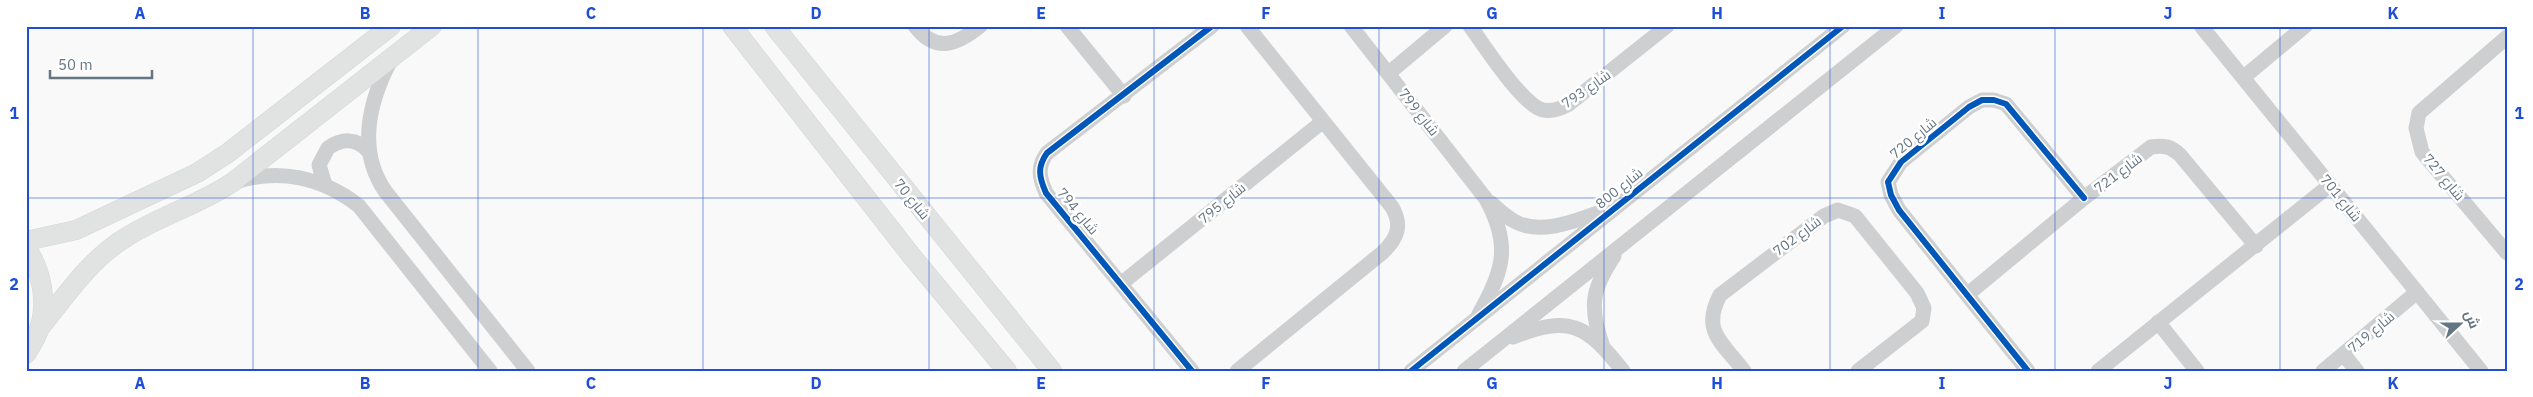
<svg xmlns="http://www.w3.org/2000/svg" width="2533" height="397" font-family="'IBM Plex Sans',Cairo,sans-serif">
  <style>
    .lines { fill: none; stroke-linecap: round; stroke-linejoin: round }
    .major-casing { stroke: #d5d6d7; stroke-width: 20 }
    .minor { stroke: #cecfd0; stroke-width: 15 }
    .major { stroke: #e1e2e2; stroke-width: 19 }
    .cycleway-casing { stroke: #fff; stroke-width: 9 }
    .cycleway { stroke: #0057b8; stroke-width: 6 }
    .grid { fill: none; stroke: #1d4ed8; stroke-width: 1; stroke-opacity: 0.55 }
    .labels { text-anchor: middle; stroke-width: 5; stroke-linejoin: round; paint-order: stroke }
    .street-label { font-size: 14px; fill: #657683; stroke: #fff }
    .neatline { fill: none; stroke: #1d4ed8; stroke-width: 2 }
    .grid-label { font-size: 16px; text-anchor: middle; font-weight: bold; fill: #1d4ed8 }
  </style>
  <rect width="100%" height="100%" fill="#f9f9f9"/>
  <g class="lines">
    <defs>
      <g id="major">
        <path d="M732,26l178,228 97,117"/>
        <path d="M774,26l278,345"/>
        <path d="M26,241l50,-11 121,-57 31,-20 163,-127"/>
        <path d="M26,248c16,22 22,55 13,81 -2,8 -8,17 -13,25"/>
        <path d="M39,329c26,-32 50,-69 86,-91 34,-22 74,-33 108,-56l199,-156"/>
      </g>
    </defs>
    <use href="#major" class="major-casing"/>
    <g class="minor">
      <path d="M915,26c21,28 43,18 65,0"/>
      <path d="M1067,26l57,70"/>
      <path d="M1351,26l135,173c25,46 18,70 -7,115"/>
      <path d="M1470,26c14,19 52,79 73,84 9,2 19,-2 26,-6l98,-78"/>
      <path d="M2201,26l280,345"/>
      <path d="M2507,37l-88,76 -3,15 6,24 85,101"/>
      <path d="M391,60c-22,41 -34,90 -6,131l143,180"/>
      <path d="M1389,73l56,-47"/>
      <path d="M2244,77l61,-51"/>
      <path d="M235,182c44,-14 87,-5 124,24l131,165"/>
      <path d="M325,185l-6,-20 9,-17c14,-10 29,-10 40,3"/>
      <path d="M1491,203c8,7 16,15 25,19 26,14 64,-3 90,-12"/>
      <path d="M1122,283l200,-161"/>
      <path d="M1968,294l116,-96 67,-51c13,-2 19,-1 29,8l76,91"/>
      <path d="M2158,322l39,49"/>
      <path d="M1513,337c57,-22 73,-13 110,34"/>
      <path d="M1602,344c-13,-38 -10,-55 12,-88"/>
      <path d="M2344,355l13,16"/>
      <path d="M1192,371l-146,-178c-7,-16 -9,-26 1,-40l165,-127"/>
      <path d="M1237,371l145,-118c15,-14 21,-27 10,-46l-145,-181"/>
      <path d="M1411,371l432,-345"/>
      <path d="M1464,371l432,-345"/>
      <path d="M1744,371c-22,-29 -43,-40 -24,-76l104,-79 14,-6 17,6 62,77 7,15 -2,13 -64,50"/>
      <path d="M2028,371l-129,-161 -8,-15 -3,-13 13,-20 68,-55 13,-7h12l12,4 78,94"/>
      <path d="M2098,371l232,-186"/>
      <path d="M2323,371l94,-79"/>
    </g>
    <use href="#major" class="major"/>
    <defs>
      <g id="cycleway">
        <path d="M1192,371l-146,-178c-7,-16 -9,-26 1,-40l165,-127"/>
        <path d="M1411,371l432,-345"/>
        <path d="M2028,371l-129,-161 -8,-15 -3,-13 13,-20 68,-55 13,-7h12l12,4 78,94"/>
      </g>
    </defs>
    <use href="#cycleway" class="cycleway-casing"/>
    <use href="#cycleway" class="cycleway"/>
  </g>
  <path class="grid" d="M253,26v345M478,26v345M703,26v345M929,26v345M1154,26v345M1379,26v345M1604,26v345M1830,26v345M2055,26v345M2280,26v345M26,198h2481"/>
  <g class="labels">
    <g class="street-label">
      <text transform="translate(1586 89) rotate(-35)" y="5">شارع 793</text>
      <text transform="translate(1419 112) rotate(52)" y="5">شارع 799</text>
      <text transform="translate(1913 138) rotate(-40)" y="5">شارع 720</text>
      <text transform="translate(2118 173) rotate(-37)" y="5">شارع 721</text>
      <text transform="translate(2444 177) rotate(50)" y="5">شارع 727</text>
      <text transform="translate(1619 188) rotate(-39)" y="5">شارع 800</text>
      <text transform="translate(2341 198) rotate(51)" y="5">شارع 701</text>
      <text transform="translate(912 199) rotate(51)" y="5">شارع 70</text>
      <text transform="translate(1222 203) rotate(-39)" y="5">شارع 795</text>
      <text transform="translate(1078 211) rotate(50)" y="5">شارع 794</text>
      <text transform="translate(1797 236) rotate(-37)" y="5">شارع 702</text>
      <text transform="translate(2371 332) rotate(-40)" y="5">شارع 719</text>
    </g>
  </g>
  <rect width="2533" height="397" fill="none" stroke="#ffffff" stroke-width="55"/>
  <g transform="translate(2460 324) rotate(69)" stroke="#ffffff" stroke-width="4" paint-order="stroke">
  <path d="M0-4L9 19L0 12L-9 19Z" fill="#657683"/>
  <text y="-8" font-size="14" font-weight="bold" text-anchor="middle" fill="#657683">ش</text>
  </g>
  <path d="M50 70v8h102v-8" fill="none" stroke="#657683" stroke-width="2.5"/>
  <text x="58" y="70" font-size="15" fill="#657683" stroke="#ffffff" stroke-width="4" paint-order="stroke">50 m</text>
  <rect x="28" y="28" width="2478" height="342" class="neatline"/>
  <g class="grid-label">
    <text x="140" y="19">A</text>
    <text x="365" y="19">B</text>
    <text x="591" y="19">C</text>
    <text x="816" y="19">D</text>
    <text x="1041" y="19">E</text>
    <text x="1266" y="19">F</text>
    <text x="1492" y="19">G</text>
    <text x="1717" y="19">H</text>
    <text x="1942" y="19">I</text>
    <text x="2168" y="19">J</text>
    <text x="2393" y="19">K</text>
    <text x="14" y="119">1</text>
    <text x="2519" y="119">1</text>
    <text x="14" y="290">2</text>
    <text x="2519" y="290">2</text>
    <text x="140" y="389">A</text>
    <text x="365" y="389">B</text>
    <text x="591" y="389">C</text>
    <text x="816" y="389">D</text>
    <text x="1041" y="389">E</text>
    <text x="1266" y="389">F</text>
    <text x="1492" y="389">G</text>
    <text x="1717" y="389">H</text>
    <text x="1942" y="389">I</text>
    <text x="2168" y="389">J</text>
    <text x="2393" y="389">K</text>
  </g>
</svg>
